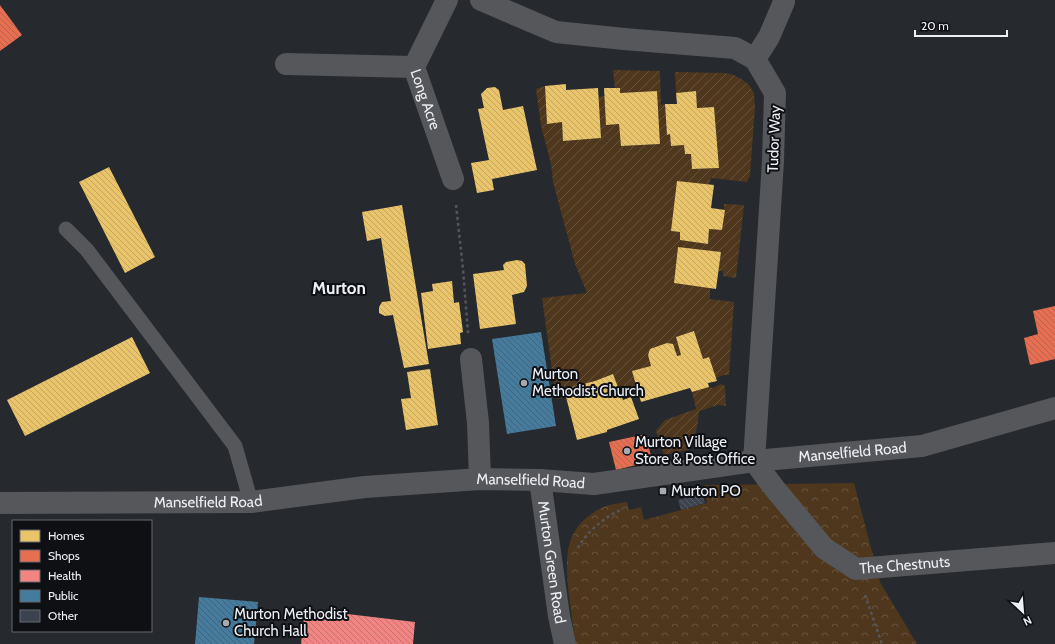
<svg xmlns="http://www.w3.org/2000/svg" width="1055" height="644" font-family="Cabin,sans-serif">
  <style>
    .park { fill: url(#park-crowns) }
    .garden { fill: url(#garden-furrows) }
    .homes { fill: url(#homes-back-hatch) }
    .shops { fill: url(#shops-back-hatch) }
    .health { fill: url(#health-back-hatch) }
    .public { fill: url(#public-back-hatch) }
    .building { fill: url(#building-back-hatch) }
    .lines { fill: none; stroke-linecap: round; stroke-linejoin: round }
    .path { stroke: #55575a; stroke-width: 2.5; stroke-dasharray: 3 3; stroke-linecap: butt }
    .lane { stroke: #55575b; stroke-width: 15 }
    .street { stroke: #55575b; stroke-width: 22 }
    .secondary { stroke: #55575b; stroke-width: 22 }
    .poi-dot { fill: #a7aaaf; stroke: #0e1014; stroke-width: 1.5 }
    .labels { text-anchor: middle; stroke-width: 4; stroke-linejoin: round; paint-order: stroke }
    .street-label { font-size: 15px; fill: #eceff5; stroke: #0e1014 }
    .poi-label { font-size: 15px; fill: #eceff5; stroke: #0e1014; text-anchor: start }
    .quarter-label { font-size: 17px; font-weight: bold; fill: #eceff5; stroke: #0e1014 }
  </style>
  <defs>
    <pattern id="park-crowns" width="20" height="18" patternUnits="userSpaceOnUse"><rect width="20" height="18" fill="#4e371c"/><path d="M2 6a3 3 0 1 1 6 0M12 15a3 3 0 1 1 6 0" fill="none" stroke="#68543e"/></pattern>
    <pattern id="garden-furrows" width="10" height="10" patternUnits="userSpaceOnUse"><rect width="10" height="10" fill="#4e371c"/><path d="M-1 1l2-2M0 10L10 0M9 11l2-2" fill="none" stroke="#68543e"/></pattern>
    <pattern id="homes-back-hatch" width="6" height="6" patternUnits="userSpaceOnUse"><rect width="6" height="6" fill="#e9c46a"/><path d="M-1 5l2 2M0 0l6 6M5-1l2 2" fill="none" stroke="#c0a562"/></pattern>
    <pattern id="shops-back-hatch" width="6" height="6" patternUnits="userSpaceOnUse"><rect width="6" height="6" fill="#e76f51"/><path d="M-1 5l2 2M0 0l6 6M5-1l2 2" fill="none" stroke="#b7634f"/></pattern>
    <pattern id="health-back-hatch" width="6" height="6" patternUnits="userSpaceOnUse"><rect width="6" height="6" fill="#f28482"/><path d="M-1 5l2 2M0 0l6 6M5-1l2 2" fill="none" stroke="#bf7271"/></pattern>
    <pattern id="public-back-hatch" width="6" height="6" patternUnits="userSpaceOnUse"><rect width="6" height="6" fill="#457b9d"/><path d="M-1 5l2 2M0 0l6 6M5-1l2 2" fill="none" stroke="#466478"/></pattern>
    <pattern id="building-back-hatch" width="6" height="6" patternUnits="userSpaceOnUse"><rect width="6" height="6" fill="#3d434e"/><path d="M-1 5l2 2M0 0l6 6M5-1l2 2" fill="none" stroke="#595e68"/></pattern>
  </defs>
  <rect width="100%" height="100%" fill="#26292e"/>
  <path class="park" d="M854,483l26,99 37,62h-341c-3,-16 -5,-32 -7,-48 -3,-30 -7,-61 21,-81 5,-4 12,-8 19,-10 5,-1 12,-2 18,-3l2,8 12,-3 3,13 63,-17 -3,-18z"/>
  <g class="garden">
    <path d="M613,70l47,1 1,34 4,-1 2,31 3,-1 1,12 13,-1 1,9h6l1,15 26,-1 -4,-61 -17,1 -1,-17 -20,2 -1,-21 50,1 9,2 9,5 6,5 5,8 1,14 -5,68 -3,7 -36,-4 -2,7 -38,46 9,1v8l28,4 1,-15 13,1 2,-20v-6l20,1 -8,73 -13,-2v-5h-5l3,-19 -43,-5 -4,36 36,4v12l24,3 -5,73h-5l-8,3 -7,-21 -6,2 -9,-28 -18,6 5,18 -4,1 -27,-7 -2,6 3,11 -14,23 -16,7 -8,-22 -18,7 -30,8 1,9 -10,1 -14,-101 45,-5 -12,-29 -22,-82 -2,-18 -10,-38 -5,-37 9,-3 2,37 15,-1 1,19 38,-3 -3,-41 7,-1 1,29 13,-1 2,22 39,-2 -3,-53 -37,2v-5h-5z"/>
    <path d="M721,384l4,2 1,20 -8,-1 -19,6 -1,11 -4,19 -6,9 -24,5 -8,-24 9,-11 31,-11 -4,-17 17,-5 4,1z"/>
  </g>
  <g class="homes">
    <path d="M566,84v6l32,-2 3,50 -38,3 -1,-19 -15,2 -2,-38z"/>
    <path d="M495,87l4,3 4,20 20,-4 14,64 -45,9 2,11 -17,3 -6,-30 18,-3 -11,-51 6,-1 -3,-14 6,-6z"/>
    <path d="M604,88h16v5l37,-2 3,53 -39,2 -2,-22 -13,1z"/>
    <path d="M696,91l1,17 17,-1 5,61 -27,1 -1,-15h-6l-1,-9 -13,1 -1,-12 -3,1 -2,-31h12l-1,-11z"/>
    <path d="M109,167l46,90 -30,16 -46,-91z"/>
    <path d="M677,181l37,4 -3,23 14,2 -3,20 -13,-1 -1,15 -28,-4v-8l-9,-1z"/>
    <path d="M402,205l27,159 -25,4 -11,-53 -8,1 -6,-3v-6l3,-5 9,-1 -10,-63 -14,3 -5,-29z"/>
    <path d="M678,247l43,5 -5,37 -42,-6z"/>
    <path d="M517,260l5,1 3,3 2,22 -3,6 -12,3 4,29 -36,5 -7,-55 31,-4 -1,-5 3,-3z"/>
    <path d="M452,281l2,22 5,-1 4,30 -3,1 1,11 -33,5 -7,-56 12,-2 -1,-7z"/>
    <path d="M694,331l9,28 6,-2 8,24 -9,2 1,4 -17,5 -2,-4 -49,14 -9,-31 19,-5 -3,-11 2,-6 17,-6 6,1 4,12 4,-1 -5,-18z"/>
    <path d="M132,337l18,36 -125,63 -18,-36z"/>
    <path d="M430,369l8,56 -32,5 -5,-31 10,-1 -4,-26z"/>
    <path d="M613,374l10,26 8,-3 8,22 -32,11v2l-30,8 -13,-51 31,-8z"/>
  </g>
  <g class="shops">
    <path d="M0,5l22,30 -22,16z"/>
    <path d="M1055,306v53l-25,6 -6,-27 14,-4 -5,-23z"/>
    <path d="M646,434l6,27 -36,9 -7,-28z"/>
  </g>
  <path class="health" d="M305,609l110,13 -2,22h-112z"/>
  <g class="public">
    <path d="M541,332l15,94 -49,8 -15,-95z"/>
    <path d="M199,597l59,5 -4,42h-59z"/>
  </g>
  <path class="building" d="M702,494l3,9 -24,7 -3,-10z"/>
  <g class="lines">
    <g class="path">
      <path d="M456,205l7,64 5,64"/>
      <path d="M578,548c8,-16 29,-33 45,-39"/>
      <path d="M865,595l17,49"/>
    </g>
    <path class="lane" d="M66,229l21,21 148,196 16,56"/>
    <g class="street">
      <path id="s1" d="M447,0l-33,67 39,112"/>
      <path id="s2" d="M481,0l75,32 68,7 111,9 20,11 20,34 -2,68 -19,300 21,28 49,59 32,21 199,-16"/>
      <path d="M755,59l14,-22 15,-35v-2"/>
      <path d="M286,64l128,3"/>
      <path d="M471,359l7,64 2,56"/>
    </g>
    <g class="secondary">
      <path id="s3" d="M540,480l19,136 6,28"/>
      <path id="s4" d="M0,503l251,-1 114,-15 115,-8 60,1 54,4 160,-23 168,-15 133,-38"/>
    </g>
  </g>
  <g class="poi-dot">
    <circle cx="524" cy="383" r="4"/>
    <circle cx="627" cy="451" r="4"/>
    <rect x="659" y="487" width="8" height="8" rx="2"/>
    <circle cx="226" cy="623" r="4"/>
  </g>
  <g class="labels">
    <g class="street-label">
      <text dy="5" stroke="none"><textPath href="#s1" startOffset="109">Long Acre</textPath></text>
      <text transform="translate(774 139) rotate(-88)" y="5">Tudor Way</text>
      <text dy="5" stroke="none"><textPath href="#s4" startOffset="856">Manselfield Road</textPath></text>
      <text dy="5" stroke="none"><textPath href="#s4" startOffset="532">Manselfield Road</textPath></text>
      <text dy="5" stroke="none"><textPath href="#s4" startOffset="208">Manselfield Road</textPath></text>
      <text dy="5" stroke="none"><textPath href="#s3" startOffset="83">Murton Green Road</textPath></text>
      <text dy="5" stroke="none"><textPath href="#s2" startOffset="891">The Chestnuts</textPath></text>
    </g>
    <g class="poi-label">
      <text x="532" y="379">Murton<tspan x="532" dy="17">Methodist Church</tspan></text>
      <text x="635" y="447">Murton Village<tspan x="635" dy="17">Store &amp; Post Office</tspan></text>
      <text x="671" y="496">Murton PO</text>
      <text x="234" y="619">Murton Methodist<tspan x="234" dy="17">Church Hall</tspan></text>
    </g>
    <g class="quarter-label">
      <text x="339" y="294">Murton</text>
    </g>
  </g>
  <rect x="12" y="520" width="140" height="112" fill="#0e1014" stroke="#67696e"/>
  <rect x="20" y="530" width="20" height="12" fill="#e9c46a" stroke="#67696e"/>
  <text x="48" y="540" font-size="12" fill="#eceff5">Homes</text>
  <rect x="20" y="550" width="20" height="12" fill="#e76f51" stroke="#67696e"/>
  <text x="48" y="560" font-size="12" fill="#eceff5">Shops</text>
  <rect x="20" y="570" width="20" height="12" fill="#f28482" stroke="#67696e"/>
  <text x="48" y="580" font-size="12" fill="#eceff5">Health</text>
  <rect x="20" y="590" width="20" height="12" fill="#457b9d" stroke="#67696e"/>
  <text x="48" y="600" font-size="12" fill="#eceff5">Public</text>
  <rect x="20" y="610" width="20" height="12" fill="#3d434e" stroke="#67696e"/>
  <text x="48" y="620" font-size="12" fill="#eceff5">Other</text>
  <g transform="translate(1023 612) rotate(154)" stroke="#0e1014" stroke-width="3" paint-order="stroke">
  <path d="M0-3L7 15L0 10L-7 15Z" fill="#eceff5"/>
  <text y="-6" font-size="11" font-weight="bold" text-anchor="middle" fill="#eceff5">N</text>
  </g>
  <path d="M915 30v6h92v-6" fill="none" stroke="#eceff5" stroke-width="2"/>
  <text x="921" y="30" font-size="12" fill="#eceff5" stroke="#0e1014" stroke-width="3" paint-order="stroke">20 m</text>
</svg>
